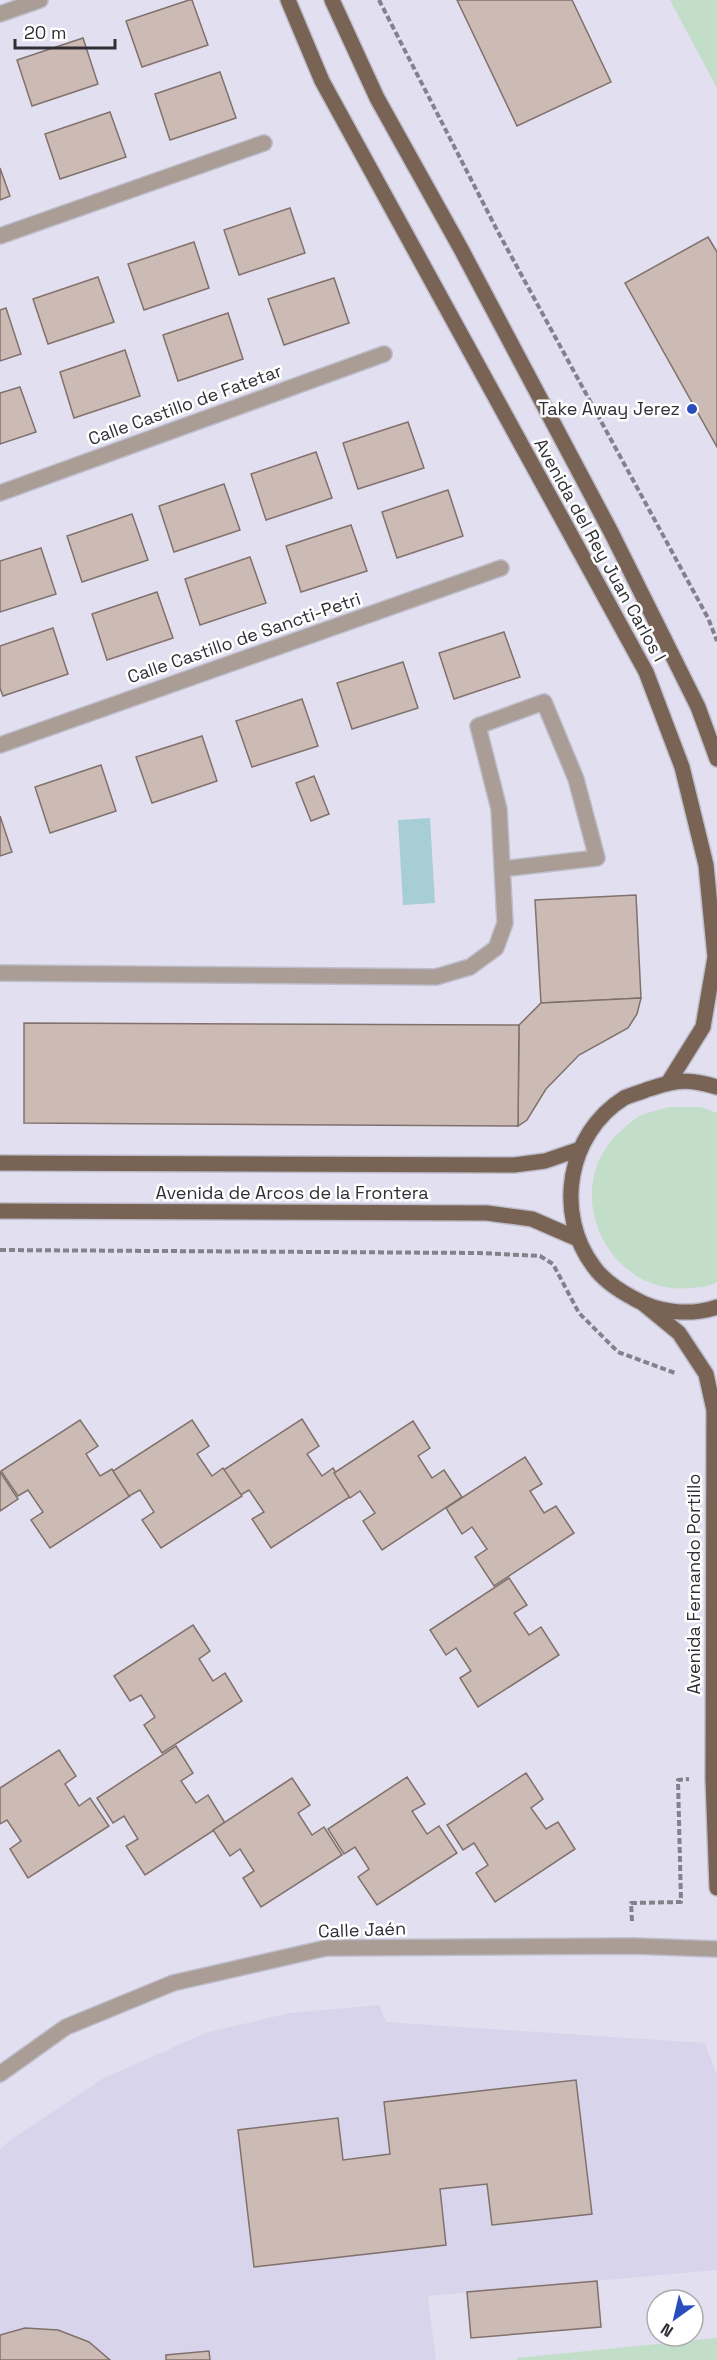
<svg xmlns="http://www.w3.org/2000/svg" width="717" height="2360" font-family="'Space Grotesk',sans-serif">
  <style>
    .built { fill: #d8d4eb }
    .green { fill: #c2ddc8 }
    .water { fill: #a7ced4 }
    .building { fill: #ccbab5; stroke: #81716c; stroke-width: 1.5 }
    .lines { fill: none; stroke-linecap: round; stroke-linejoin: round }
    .minor-casing { stroke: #bebdcb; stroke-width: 18 }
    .primary-casing { stroke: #bebdcb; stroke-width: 18 }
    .path { stroke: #82818c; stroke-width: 4; stroke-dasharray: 6 3; stroke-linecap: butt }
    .minor { stroke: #a99d95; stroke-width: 15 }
    .primary { stroke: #786355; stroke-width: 15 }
    .poi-dot { fill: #294dbc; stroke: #fff; stroke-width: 2 }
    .labels { text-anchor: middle; stroke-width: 5; stroke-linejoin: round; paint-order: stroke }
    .street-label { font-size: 18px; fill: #302f35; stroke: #fff }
    .poi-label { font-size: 18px; fill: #302f35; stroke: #fff; text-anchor: end }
  </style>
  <rect width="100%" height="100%" fill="#e2e0f0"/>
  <path class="built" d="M379,2005l7,17 319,21 12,33v194l-289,26 8,64h-436v-210l9,-9 95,-63 104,-46 82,-19z"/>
  <g class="green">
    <path d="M670,0h47v88z"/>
    <path d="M669,1107h32l16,6v169c-8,5 -17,5 -26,6 -75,9 -127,-82 -83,-143 6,-9 21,-22 30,-28 9,-5 21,-7 31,-10z"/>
    <path d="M717,2338v22h-200v-2z"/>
  </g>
  <path class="water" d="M430,818l5,85 -32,2 -5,-85z"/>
  <g class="building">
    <path d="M189,0h3l16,45 -66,22 -16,-46z"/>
    <path d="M457,0h115l39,82 -94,44z"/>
    <path d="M83,38l15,46 -66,22 -15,-46z"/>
    <path d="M220,72l16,46 -66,22 -15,-46z"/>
    <path d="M110,112l16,45 -66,22 -15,-45z"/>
    <path d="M0,168l10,28 -10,4z"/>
    <path d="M290,208l15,45 -66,22 -15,-45z"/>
    <path d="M708,237l9,15v195l-92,-164z"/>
    <path d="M194,242l15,46 -65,22 -16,-46z"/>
    <path d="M98,277l16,45 -66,22 -15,-45z"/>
    <path d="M334,278l15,45 -65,22 -16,-46z"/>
    <path d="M6,308l15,46 -21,7v-51z"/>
    <path d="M228,313l15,46 -65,22 -15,-46z"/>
    <path d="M125,350l15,46 -66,22 -14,-46z"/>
    <path d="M20,387l16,45 -36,12v-51z"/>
    <path d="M408,422l16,46 -66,21 -15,-46z"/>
    <path d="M316,452l16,46 -66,22 -15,-46z"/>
    <path d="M224,484l16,46 -66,22 -15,-46z"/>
    <path d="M448,490l15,46 -66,22 -15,-46z"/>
    <path d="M132,514l16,46 -66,22 -15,-46z"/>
    <path d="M351,525l16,46 -66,21 -15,-46z"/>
    <path d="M41,548l15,46 -56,18v-51z"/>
    <path d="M250,557l16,46 -66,22 -15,-46z"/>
    <path d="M157,592l16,46 -66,22 -15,-46z"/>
    <path d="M53,628l15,46 -65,22 -3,-8v-42z"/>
    <path d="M504,632l16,45 -66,22 -15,-46z"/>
    <path d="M403,662l15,46 -66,21 -15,-46z"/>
    <path d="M302,699l16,47 -66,21 -16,-46z"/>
    <path d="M202,736l15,45 -65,22 -16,-46z"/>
    <path d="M101,765l15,46 -66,22 -15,-46z"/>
    <path d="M314,776l15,38 -18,7 -15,-38z"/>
    <path d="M0,816l12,36 -12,4z"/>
    <path d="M636,895l5,103 -100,5 -6,-103z"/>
    <path d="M641,998l-4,16 -9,14 -49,27 -33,34 -19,31 -9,6 1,-101 22,-22z"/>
    <path d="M24,1023l495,2 -1,101 -494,-3z"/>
    <path d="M302,1419l17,27 -12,8 15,22 11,-8 18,28 -80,52 -19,-29 12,-7 -15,-22 -10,6 -17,-25z"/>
    <path d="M80,1420l18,26 -12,8 14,22 12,-7 18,27 -80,52 -19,-28 12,-8 -15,-22 -10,6 -17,-25z"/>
    <path d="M192,1420l17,26 -12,8 15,22 11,-8 19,28 -81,52 -19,-28 12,-8 -14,-22 -11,6 -16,-25z"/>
    <path d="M413,1421l17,27 -12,8 14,22 12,-8 18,27 -80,53 -19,-29 12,-8 -15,-22 -10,7 -16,-25z"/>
    <path d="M525,1457l17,27 -12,7 14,22 12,-7 18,27 -80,53 -19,-29 12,-8 -15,-22 -10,7 -16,-26z"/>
    <path d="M0,1472l18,27 -18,12z"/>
    <path d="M509,1578l18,27 -13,8 15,22 12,-8 18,28 -81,52 -18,-29 11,-7 -15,-23 -10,7 -16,-25z"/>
    <path d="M193,1625l17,26 -11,8 14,22 12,-8 17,28 -80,52 -18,-28 11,-8 -14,-22 -11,6 -16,-25z"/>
    <path d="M176,1746l17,27 -12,8 15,22 12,-8 17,28 -80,52 -19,-29 12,-7 -14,-23 -11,7 -16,-25z"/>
    <path d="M59,1750l17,26 -11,8 14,22 11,-8 19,28 -81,52 -18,-29 11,-8 -14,-21 -7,4v-36z"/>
    <path d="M526,1773l17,26 -12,9 15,21 12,-7 17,27 -80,53 -19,-29 12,-8 -14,-22 -11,7 -16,-25z"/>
    <path d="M407,1777l18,27 -13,7 15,23 12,-8 18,27 -80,52 -19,-28 11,-8 -14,-22 -11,7 -16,-25z"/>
    <path d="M292,1778l18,27 -12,8 14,22 12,-8 18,28 -81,52 -18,-29 11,-7 -14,-22 -10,7 -17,-26z"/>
    <path d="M576,2080l16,134 -100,11 -5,-41 -47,5 6,56 -192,22 -16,-137 100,-12 5,42 47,-6 -6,-52z"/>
    <path d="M597,2281l4,46 -130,11 -4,-46z"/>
    <path d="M25,2328l33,2 31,12 21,18h-110v-25z"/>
    <path d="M209,2351l1,9h-44v-5z"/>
  </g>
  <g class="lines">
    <defs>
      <g id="minor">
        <path d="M0,14l40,-14"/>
        <path d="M0,236l264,-93"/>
        <path d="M0,493l384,-139"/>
        <path d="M0,745l501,-177"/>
        <path d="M0,973l436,4 34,-10 26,-19 9,-25 -6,-114 -21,-83 66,-24 32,77 21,79 -95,11"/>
        <path d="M0,2074l66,-47 107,-44 153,-35 307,-2 84,3"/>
      </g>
      <g id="primary">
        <path d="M288,0l34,81 324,591 36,95 24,98 9,92 -12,70 -35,56"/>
        <path d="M332,0l45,98 84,151 150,283 87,175 19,52"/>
        <path d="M717,1087c-7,-2 -15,-4 -22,-5 -17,-3 -34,3 -49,8 -7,3 -16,5 -22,8 -57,36 -70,116 -30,169 10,14 24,23 39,31 25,15 57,18 84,9"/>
        <path d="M0,1163l514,2 31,-4 35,-12"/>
        <path d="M0,1211l487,2 45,6 46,20"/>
        <path d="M645,1305l34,28 27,41 8,36 -1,369 4,109"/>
      </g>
    </defs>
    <use href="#minor" class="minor-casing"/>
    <use href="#primary" class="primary-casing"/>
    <g class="path">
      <path d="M379,0l118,230 211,388 9,23"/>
      <path d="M0,1250l480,3 60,3 13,8 26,49 39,39 57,21"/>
      <path d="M632,1921l-1,-18 50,-1 -3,-122 11,-1"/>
    </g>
    <use href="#minor" class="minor"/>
    <use href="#primary" class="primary"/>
  </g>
  <circle class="poi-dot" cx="692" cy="409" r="6"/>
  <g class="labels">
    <g class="street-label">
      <text transform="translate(185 405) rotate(-20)" y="6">Calle Castillo de Fatetar</text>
      <text transform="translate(600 550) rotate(61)" y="6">Avenida del Rey Juan Carlos I</text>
      <text transform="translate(244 638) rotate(-19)" y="6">Calle Castillo de Sancti-Petri</text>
      <text x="292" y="1199">Avenida de Arcos de la Frontera</text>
      <text transform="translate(694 1584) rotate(-90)" y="6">Avenida Fernando Portillo</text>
      <text transform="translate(362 1930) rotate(-2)" y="6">Calle Jaén</text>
    </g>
    <g class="poi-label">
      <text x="680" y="415">Take Away Jerez</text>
    </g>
  </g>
  <g transform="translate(675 2318) rotate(214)"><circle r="28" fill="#ffffff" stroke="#acacae" stroke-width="1.5"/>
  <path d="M0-4.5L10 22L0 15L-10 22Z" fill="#294dbc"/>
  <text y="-9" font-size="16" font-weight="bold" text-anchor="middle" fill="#302f35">N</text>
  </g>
  <path d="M15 39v9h100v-9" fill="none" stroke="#302f35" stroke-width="3"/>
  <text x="24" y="39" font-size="18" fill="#302f35" stroke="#ffffff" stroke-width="4.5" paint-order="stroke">20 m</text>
</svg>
